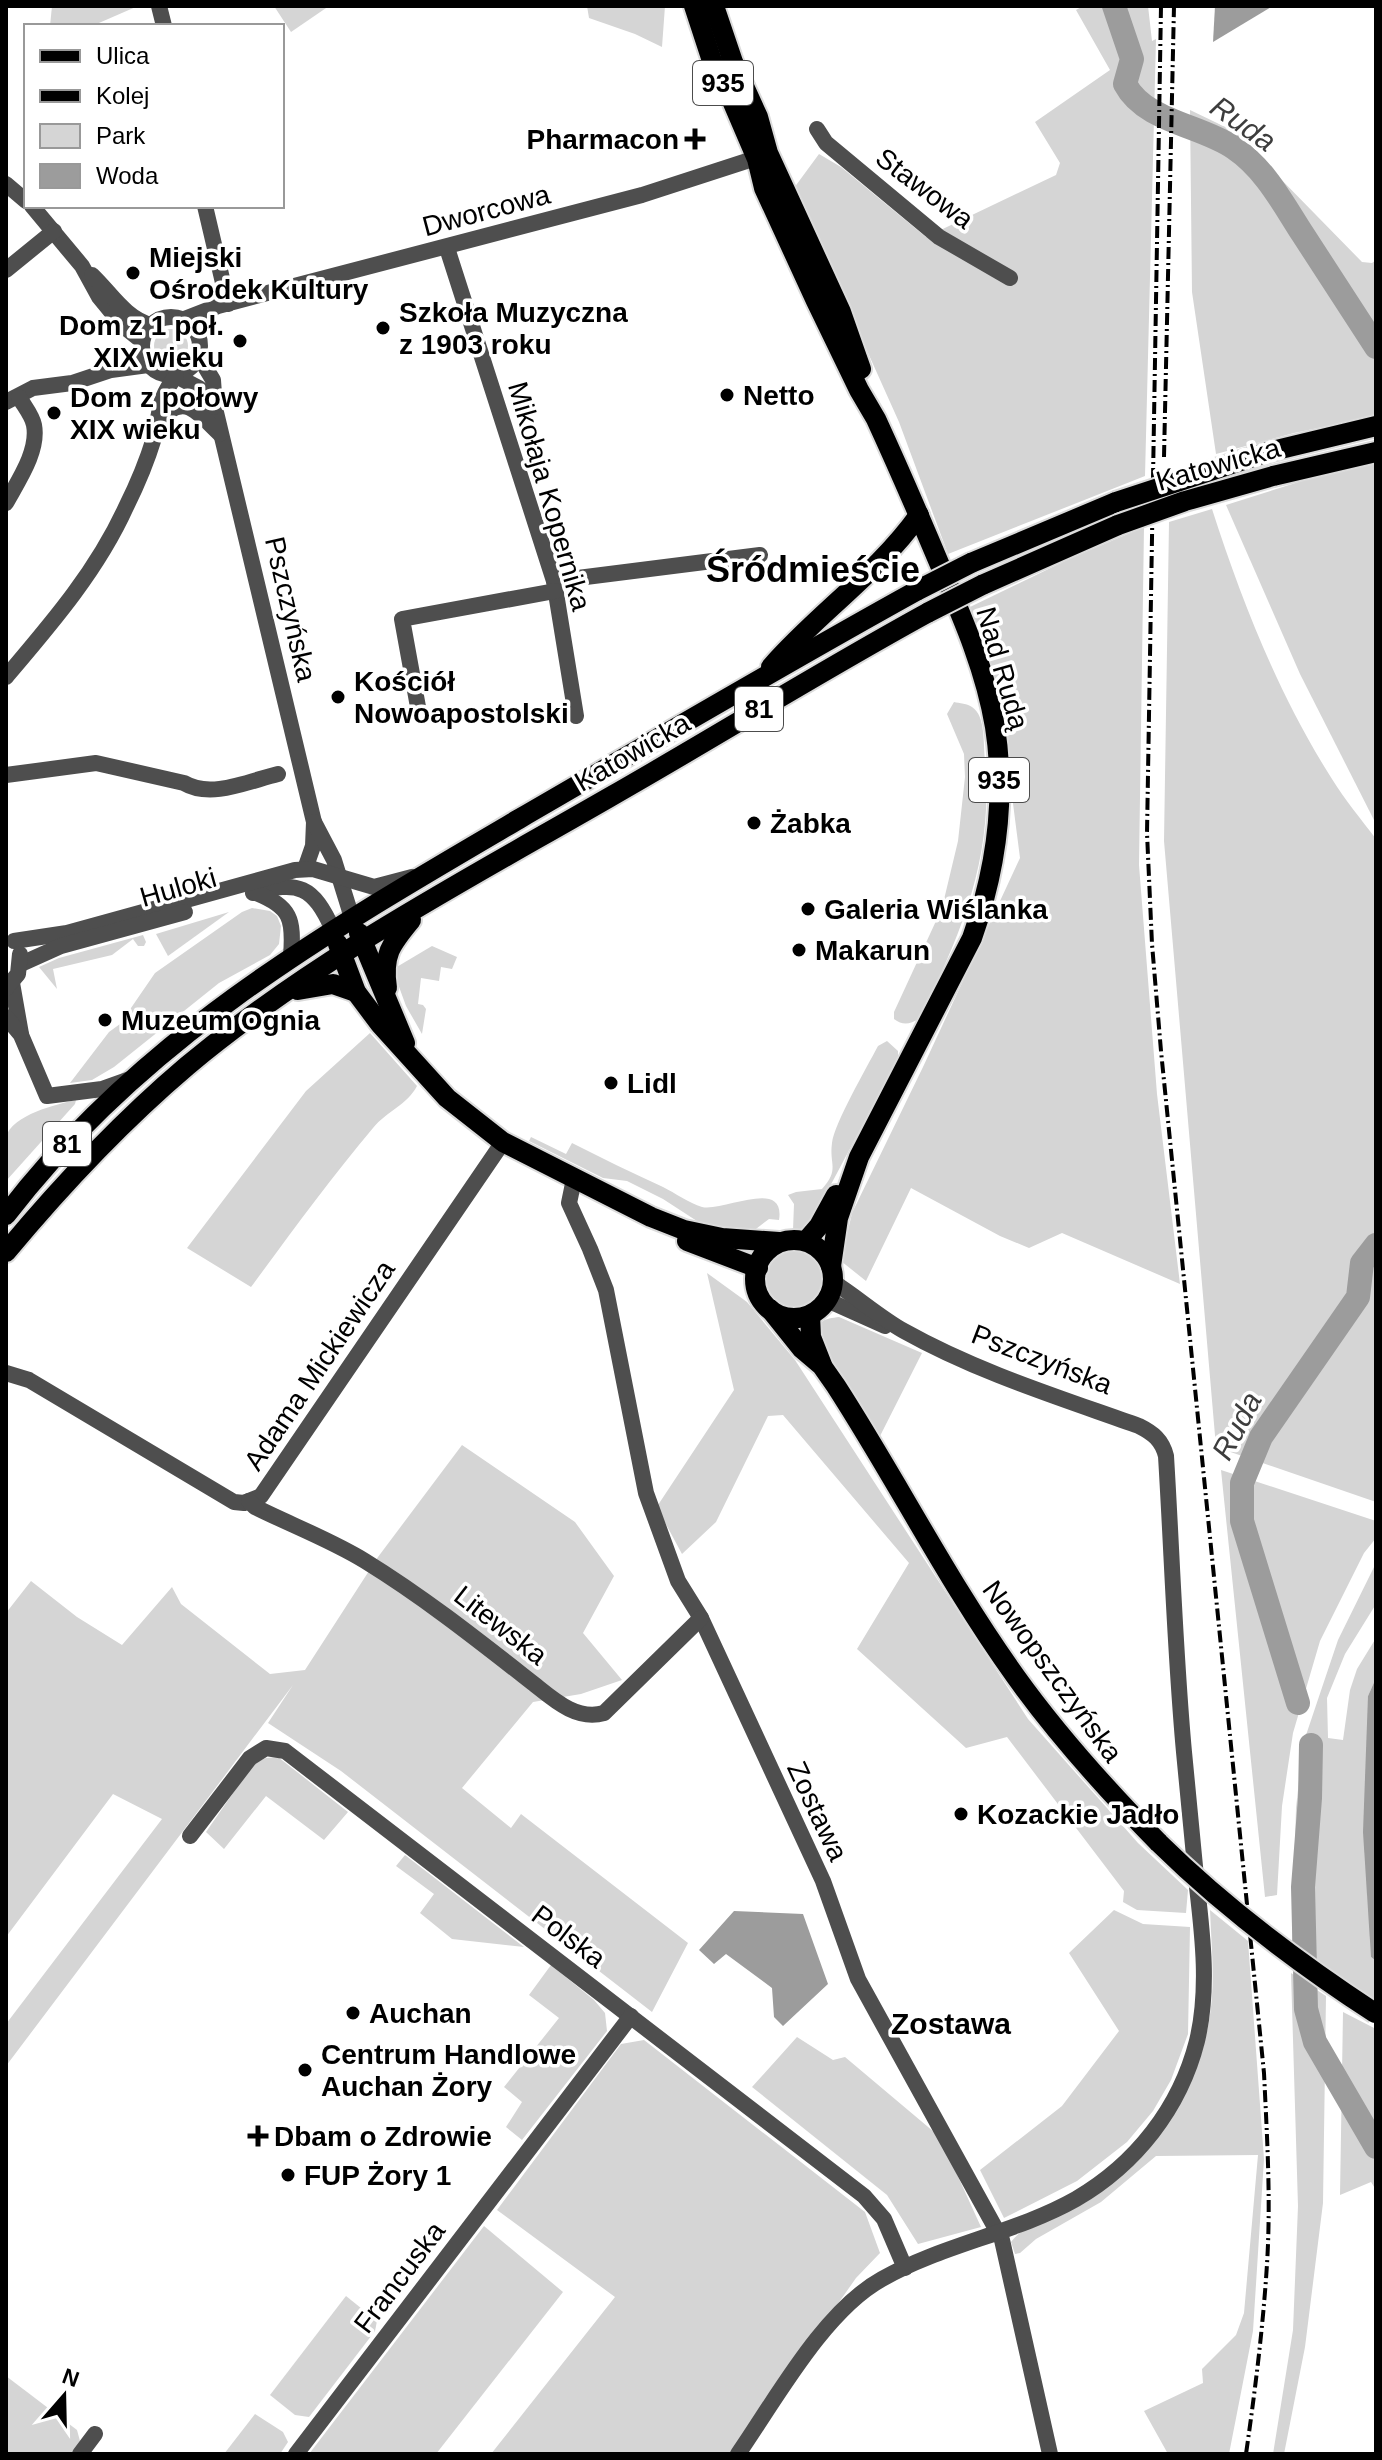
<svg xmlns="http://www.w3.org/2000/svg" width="1382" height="2460" font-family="Helvetica,sans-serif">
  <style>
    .green { fill: #d5d5d5 }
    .water { fill: #9c9c9c }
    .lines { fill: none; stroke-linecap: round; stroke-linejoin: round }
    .river { stroke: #9c9c9c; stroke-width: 24 }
    .major-casing { stroke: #dbdbdb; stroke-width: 24 }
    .minor { stroke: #4e4e4e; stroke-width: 16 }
    .major { stroke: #000; stroke-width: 20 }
    .rail { stroke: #000; stroke-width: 4; stroke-dasharray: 12 4 2 4; stroke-linecap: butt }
    .major-bridge-casing { stroke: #dbdbdb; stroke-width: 24; stroke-linecap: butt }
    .major-bridge { stroke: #000; stroke-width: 20 }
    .poi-dot { fill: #000; stroke: #fff; stroke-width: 3 }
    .labels { text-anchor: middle; stroke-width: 7; stroke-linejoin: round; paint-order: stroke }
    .shield { fill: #fff; stroke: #4c4c4c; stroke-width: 2 }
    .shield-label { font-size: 26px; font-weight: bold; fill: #000 }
    .poi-label { font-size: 28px; font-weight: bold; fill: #000; stroke: #fff; text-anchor: start }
    .street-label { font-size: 28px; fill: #000; stroke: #fff }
    .water-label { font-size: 30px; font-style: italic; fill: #3d3d3d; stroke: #fff }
    .neighbourhood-label { font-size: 30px; font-weight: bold; fill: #000; stroke: #fff }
    .district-label { font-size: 36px; font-weight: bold; fill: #000; stroke: #fff }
  </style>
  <rect width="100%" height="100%" fill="#fff"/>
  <g class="green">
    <path d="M52,6h86l-46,20h-42z"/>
    <path d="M274,6h55l-38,26z"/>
    <path d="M587,6h78l-3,41 -27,-13 -46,-16z"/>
    <path d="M1083,6h65l4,35 4,-2 -11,437 -197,78 -49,-132 -105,-234 25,-34 22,13 85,70 130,-62 4,-12 -25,-41 75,-52 -34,-60z"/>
    <path d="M1190,110l52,25 26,31 94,96 10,1 4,-3v156l-82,17 -78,21 -24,-162z"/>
    <circle cx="171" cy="346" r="17"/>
    <path d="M1376,464v360l-76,-150 -74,-169 101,-32z"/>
    <path d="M1212,509c30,93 67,187 120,270 13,21 29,40 44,60v663l-160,-55 -52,-606 5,-319z"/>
    <path d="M1144,527l-5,338 18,229 23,190 -118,-51 -33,15 -29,-12 -89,-48 -45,93 -25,-20 11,-48 71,-146 97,-209 -10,-78 1,-18 -41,-155 99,-48z"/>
    <path d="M954,702c5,1 14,2 18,5 14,9 11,37 13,52 9,98 -23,174 -66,260 -9,5 -16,7 -25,0v-7l48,-104 16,-67 7,-64 -1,-23 -17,-40z"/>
    <path d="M252,908l18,3 7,5 4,10 -2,18 -9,11 -51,28 -105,84 -22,13 -22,3 39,-51 11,-8 35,-51 87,-61z"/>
    <path d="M229,912l-61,44 -12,-22z"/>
    <path d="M143,935l3,7 -2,4h-6l-5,-7 -21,16 -59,14 4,20 -18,-22 20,-9z"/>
    <path d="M432,946l25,11 -5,12 -11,-2 -2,14 -18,-3 -3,26 5,1 3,4 -4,25 -16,-28 -12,-33 1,-5z"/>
    <path d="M370,1033l47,53c-10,19 -30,25 -44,42 -43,51 -82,105 -122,159l-64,-39 119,-157z"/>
    <path d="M887,1041l11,10v7l-88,166 -13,9 -4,-3 1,-26 -6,-9 8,-3 26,-3c18,-20 7,-24 10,-46 2,-19 35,-76 46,-97z"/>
    <path d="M76,1100l-1,4 -69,77c0,-13 -4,-32 0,-44 6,-22 51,-33 70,-37z"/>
    <path d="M531,1137l35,17 6,-11c30,15 60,30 91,44 12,6 26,16 39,20 21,5 84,-30 77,13l-10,-1 -17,13 -52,-9 -37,-24 -36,-18 -24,-3 -74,-37z"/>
    <circle cx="795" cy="1279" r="29"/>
    <path d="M707,1273l40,29 48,58 233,359 110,124 50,47 -2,23 -49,-3 -14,-8 1,-11 -117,-154 -41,11 -109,-99 52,-86 -126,-148 -15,1 -52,106 -34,32 -21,-39 -3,-10 76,-115z"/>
    <path d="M839,1317l83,36 -44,87c-11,-18 -68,-101 -57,-117 4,-5 12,-5 18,-6z"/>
    <path d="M462,1445l113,77 39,54 -31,57 39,47 -41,14 -48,8 -71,86 49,40 10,-14 167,129 -36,69 -311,-241 -73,-48 25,-38 -287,381v-42l156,-205 -49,-25 -107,143v-324l25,-32 46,36 45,28 50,-58 9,17 89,70 35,-4 73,-113z"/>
    <path d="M1221,1470l155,51v17l-12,15 -44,88 -27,92 -11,73 -5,89 -12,2z"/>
    <path d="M1376,1563v41l-31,50 -18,44 1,40 15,2 7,-50 7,-21 19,-31v40l-8,18 3,261 5,4v40l-84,-58 4,-135 7,-64 35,-104z"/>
    <path d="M278,1757l70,55 -24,28 -58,-44 -42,53 -18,-17 48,-69 12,-5z"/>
    <path d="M405,1855l119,92 -72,-8 -32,-26 14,-19 -38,-28z"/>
    <path d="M1114,1910l29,14 47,3 -2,107 -17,46 -18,31 -26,31 -50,39 -73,37 -24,-48 82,-64 57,-75 -50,-78z"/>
    <path d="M1210,1910l38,31 16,218 -11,172 -24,123h-61l-24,-43 59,-28 -1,-14 34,-34 8,-22 14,-158 -102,1 -55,46 -65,37 -16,14 -5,1 -4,-12c18,-24 56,-26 80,-43 69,-47 115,-118 121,-203 2,-28 -1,-58 -2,-86z"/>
    <path d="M551,1965l43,35 11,13 2,18 -85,109 -16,-13 16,-25 -18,-15 55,-69 -30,-23z"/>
    <path d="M1291,1973l35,23 -3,207 -18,144 -21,107h-11l20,-124 5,-124z"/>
    <path d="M1343,2012l33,17v161l-5,-8 -31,13z"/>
    <path d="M797,2037l36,23 12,-3 95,80 41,90 -63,17 -31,-49 -135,-108z"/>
    <path d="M644,2040l221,172 15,41 -24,25 -124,176h-241l124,-157 -118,-87 124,-166z"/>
    <path d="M484,2226l79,66 -127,162h-127z"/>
    <path d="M346,2296l31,25 -2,10 -66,86 -14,-2 -25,-20z"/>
    <path d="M6,2376l71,54 3,11 -8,13h-66z"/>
    <path d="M255,2414l28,18 5,10 -8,12h-56z"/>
  </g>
  <g class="water">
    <path d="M1215,6h58l-60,36z"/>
    <path d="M1376,1678v283l-5,-4 -8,-125 5,-136z"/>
    <path d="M734,1911l69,3 25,70 -45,42 -9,-9 -2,-29 -46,-34 -12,10 -15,-14z"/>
  </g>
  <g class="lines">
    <g class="river">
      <path d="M1114,6l18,53 -7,25c20,38 76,41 109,64 31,21 48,54 68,85 25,38 49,76 74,114"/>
      <path d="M1298,1703l-56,-182v-38l19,-46 97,-140 4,-34 14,-18"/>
      <path d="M1311,1745l-1,53 -7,89 3,122 9,33 61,105"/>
    </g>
    <defs>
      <g id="major">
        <path d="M694,6l18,55 15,28 30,70 7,29 52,113 43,89 17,29c23,50 45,101 66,151 22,51 44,102 53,157 11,71 1,143 -23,211l-113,219 -21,61 -7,48"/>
        <path d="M714,6l19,56 25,55 10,36 73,159 20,57"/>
        <path d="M1268,452l108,-26"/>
        <path d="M1273,476l103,-24"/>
        <path d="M971,563l145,-61"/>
        <path d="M982,585l136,-60"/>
        <path d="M771,667c46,-53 107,-94 148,-152"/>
        <path d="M359,933l46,110"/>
        <path d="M338,944l18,48 24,32 67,74 56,44 148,75 33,13 38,8 57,4"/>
        <path d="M387,988c-5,-33 4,-44 24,-68"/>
        <path d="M298,990l35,-6 23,8"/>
        <path d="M6,1215c137,-179 322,-284 513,-396 133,-77 265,-155 399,-229"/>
        <circle cx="794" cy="1279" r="39"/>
        <path d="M687,1241l71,27"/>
        <path d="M806,1241l13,-15 17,-31"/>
        <path d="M6,1252c55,-66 115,-130 181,-186 128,-107 279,-186 423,-269 107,-61 211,-126 319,-185"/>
        <path d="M770,1309l32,40 20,17 14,20c62,96 113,198 180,291 43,60 91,113 143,166"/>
        <path d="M810,1315l1,22 11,28"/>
      </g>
    </defs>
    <use href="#major" class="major-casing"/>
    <g class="minor">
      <path d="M159,6l5,20"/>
      <path d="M817,129l9,14 113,94 71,41"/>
      <path d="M6,184l20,17"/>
      <path d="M32,206l50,60 17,31 23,28 20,16"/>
      <path d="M205,206l23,98"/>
      <path d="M447,248l107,333 22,135"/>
      <path d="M6,270l48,-39"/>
      <path d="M92,275c19,18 33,43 59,50"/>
      <circle cx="171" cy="346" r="29"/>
      <path d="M182,320l36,-14 424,-111 123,-40"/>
      <path d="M198,355l15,25 2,28 99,414 -1,24 -8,23"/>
      <path d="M176,376l23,12 15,19"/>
      <path d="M6,402l27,-14 39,-5 39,-13 37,-5"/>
      <path d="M158,421c28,-30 39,-8 62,13"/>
      <path d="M6,503c12,-22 33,-52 28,-78 -2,-10 -10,-19 -15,-28"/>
      <path d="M554,581l206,-26"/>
      <path d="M6,677c45,-53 91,-106 120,-170 11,-22 21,-46 28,-69 7,-27 3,-38 22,-62"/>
      <path d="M418,707l-16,-88 153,-28"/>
      <path d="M6,775l90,-12 88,20c27,16 65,-2 94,-9"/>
      <path d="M314,822l20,38 18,58"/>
      <path d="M253,893c46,-13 60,-7 80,37"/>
      <path d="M256,893c35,14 38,26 35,63"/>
      <path d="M14,941l53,-8 228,-63 18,-1 61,18 38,-10"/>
      <path d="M21,964l40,-18 124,-34"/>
      <path d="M12,983l9,51"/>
      <path d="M6,988l12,-14 2,-20"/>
      <path d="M6,1017l15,18 26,61 55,-7 28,-10"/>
      <path d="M574,1179l-5,24 21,46 16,41 40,203 32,88 23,37 122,263 35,98 144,261 48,214"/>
      <path d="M827,1300l58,26"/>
      <path d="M6,1373l23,7 205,122 10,1 17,-7 242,-354"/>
      <path d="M249,1501l6,6c36,18 76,33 110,54 60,37 114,80 169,123 20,16 43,37 70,29l97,-95"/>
      <path d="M190,1836l60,-78 16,-10 19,3 579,445 20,23 21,49"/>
      <path d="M80,2454l15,-20"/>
      <path d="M296,2454l335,-438"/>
      <path d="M738,2454c38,-55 86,-143 144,-175 59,-34 134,-46 194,-80 60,-35 104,-91 121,-158 12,-50 6,-103 0,-154 -4,-45 -9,-90 -13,-135 -9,-98 -12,-198 -18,-296 -4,-16 -13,-23 -27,-30 -78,-28 -162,-54 -235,-95 -25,-14 -47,-34 -71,-49"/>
    </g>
    <use href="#major" class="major"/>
    <g class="rail">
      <path d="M1161,6l-14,827 5,111 9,107 103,1022c3,63 7,127 3,191 -4,64 -12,127 -21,190"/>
      <path d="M1164,457l10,-451"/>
    </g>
    <defs>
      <g id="major-bridge">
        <path d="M1116,502l152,-50"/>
        <path d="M1118,525l67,-24 88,-25"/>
        <path d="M918,590l53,-27"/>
        <path d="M929,612l53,-27"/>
        <path d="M1159,1843c66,65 138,119 216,170"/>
      </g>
    </defs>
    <use href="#major-bridge" class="major-bridge-casing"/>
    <use href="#major-bridge" class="major-bridge"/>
  </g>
  <g class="poi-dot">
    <path d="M691 127h8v8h8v8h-8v8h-8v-8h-8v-8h8z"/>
    <circle cx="133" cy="273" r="8"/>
    <circle cx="383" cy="328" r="8"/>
    <circle cx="240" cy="341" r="8"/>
    <circle cx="727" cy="395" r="8"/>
    <circle cx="54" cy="413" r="8"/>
    <circle cx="338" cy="697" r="8"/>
    <circle cx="754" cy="823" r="8"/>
    <circle cx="808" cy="909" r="8"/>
    <circle cx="799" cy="950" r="8"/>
    <circle cx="105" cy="1020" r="8"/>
    <circle cx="611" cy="1083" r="8"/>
    <circle cx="961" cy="1814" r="8"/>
    <circle cx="353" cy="2013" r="8"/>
    <circle cx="305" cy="2070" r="8"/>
    <path d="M254 2124h8v8h8v8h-8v8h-8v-8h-8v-8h8z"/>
    <circle cx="288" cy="2175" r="8"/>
  </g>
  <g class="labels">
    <g class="shield">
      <rect x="693" y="61" width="60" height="44" rx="6"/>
      <rect x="735" y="687" width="48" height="44" rx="6"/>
      <rect x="969" y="758" width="60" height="44" rx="6"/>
      <rect x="43" y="1122" width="48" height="44" rx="6"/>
    </g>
    <g class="shield-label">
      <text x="723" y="92">935</text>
      <text x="759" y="718">81</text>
      <text x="999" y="789">935</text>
      <text x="67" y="1153">81</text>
    </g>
    <g class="poi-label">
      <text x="679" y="149" text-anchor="end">Pharmacon</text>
      <text x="149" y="267">Miejski<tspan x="149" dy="32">Ośrodek Kultury</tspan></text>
      <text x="399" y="322">Szkoła Muzyczna<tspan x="399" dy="32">z 1903 roku</tspan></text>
      <text x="224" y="335" text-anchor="end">Dom z 1 poł.<tspan x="224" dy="32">XIX wieku</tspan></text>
      <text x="743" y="405">Netto</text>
      <text x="70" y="407">Dom z połowy<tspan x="70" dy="32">XIX wieku</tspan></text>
      <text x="354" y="691">Kościół<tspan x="354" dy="32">Nowoapostolski</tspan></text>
      <text x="770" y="833">Żabka</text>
      <text x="824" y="919">Galeria Wiślanka</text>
      <text x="815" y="960">Makarun</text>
      <text x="121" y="1030">Muzeum Ognia</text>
      <text x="627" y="1093">Lidl</text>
      <text x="977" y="1824">Kozackie Jadło</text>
      <text x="369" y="2023">Auchan</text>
      <text x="321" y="2064">Centrum Handlowe<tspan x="321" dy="32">Auchan Żory</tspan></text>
      <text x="274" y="2146">Dbam o Zdrowie</text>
      <text x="304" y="2185">FUP Żory 1</text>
    </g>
    <g class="street-label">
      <text transform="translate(925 188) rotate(37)" y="10">Stawowa</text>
      <text transform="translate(486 210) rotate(-15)" y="10">Dworcowa</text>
      <text transform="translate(1218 464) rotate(-16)" y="10">Katowicka</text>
      <text transform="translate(550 496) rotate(74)" y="10">Mikołaja Kopernika</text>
      <text transform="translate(291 609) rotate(77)" y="10">Pszczyńska</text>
      <text transform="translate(1003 668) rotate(74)" y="10">Nad Rudą</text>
      <text transform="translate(632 752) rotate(-30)" y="10">Katowicka</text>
      <text transform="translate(178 887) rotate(-16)" y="10">Huloki</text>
      <text transform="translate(1042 1359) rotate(21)" y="10">Pszczyńska</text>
      <text transform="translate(319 1365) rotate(-56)" y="10">Adama Mickiewicza</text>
      <text transform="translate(501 1625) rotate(38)" y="10">Litewska</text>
      <text transform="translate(1053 1671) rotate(54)" y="10">Nowopszczyńska</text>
      <text transform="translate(818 1811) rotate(65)" y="10">Zostawa</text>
      <text transform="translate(569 1936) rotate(37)" y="10">Polska</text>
      <text transform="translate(399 2277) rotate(-53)" y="10">Francuska</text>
    </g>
    <g class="water-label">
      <text transform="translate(1243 124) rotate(35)" y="10">Ruda</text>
      <text transform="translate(1237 1426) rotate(-62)" y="10">Ruda</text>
    </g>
    <g class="neighbourhood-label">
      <text x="951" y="2034">Zostawa</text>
    </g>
    <g class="district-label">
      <text x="813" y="582">Śródmieście</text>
    </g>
  </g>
  <rect width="1382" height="2460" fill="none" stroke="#000000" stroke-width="16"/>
  <rect x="24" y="24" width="260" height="184" fill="#ffffff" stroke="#999999" stroke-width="2"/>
  <rect x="40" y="50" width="40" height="12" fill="#000000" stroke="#999999" stroke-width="2"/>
  <text x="96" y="64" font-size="24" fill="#000000">Ulica</text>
  <rect x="40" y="90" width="40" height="12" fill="#000000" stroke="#999999" stroke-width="2"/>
  <text x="96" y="104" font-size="24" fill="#000000">Kolej</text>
  <rect x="40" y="124" width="40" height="24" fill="#d5d5d5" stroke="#999999" stroke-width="2"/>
  <text x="96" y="144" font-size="24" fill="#000000">Park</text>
  <rect x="40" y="164" width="40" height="24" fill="#9c9c9c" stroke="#999999" stroke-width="2"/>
  <text x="96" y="184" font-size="24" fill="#000000">Woda</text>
  <g transform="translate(64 2396) rotate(20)" stroke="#ffffff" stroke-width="6" paint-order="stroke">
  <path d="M0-6L14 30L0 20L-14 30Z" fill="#000000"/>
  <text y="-12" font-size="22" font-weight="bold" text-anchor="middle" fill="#000000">N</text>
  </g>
</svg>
